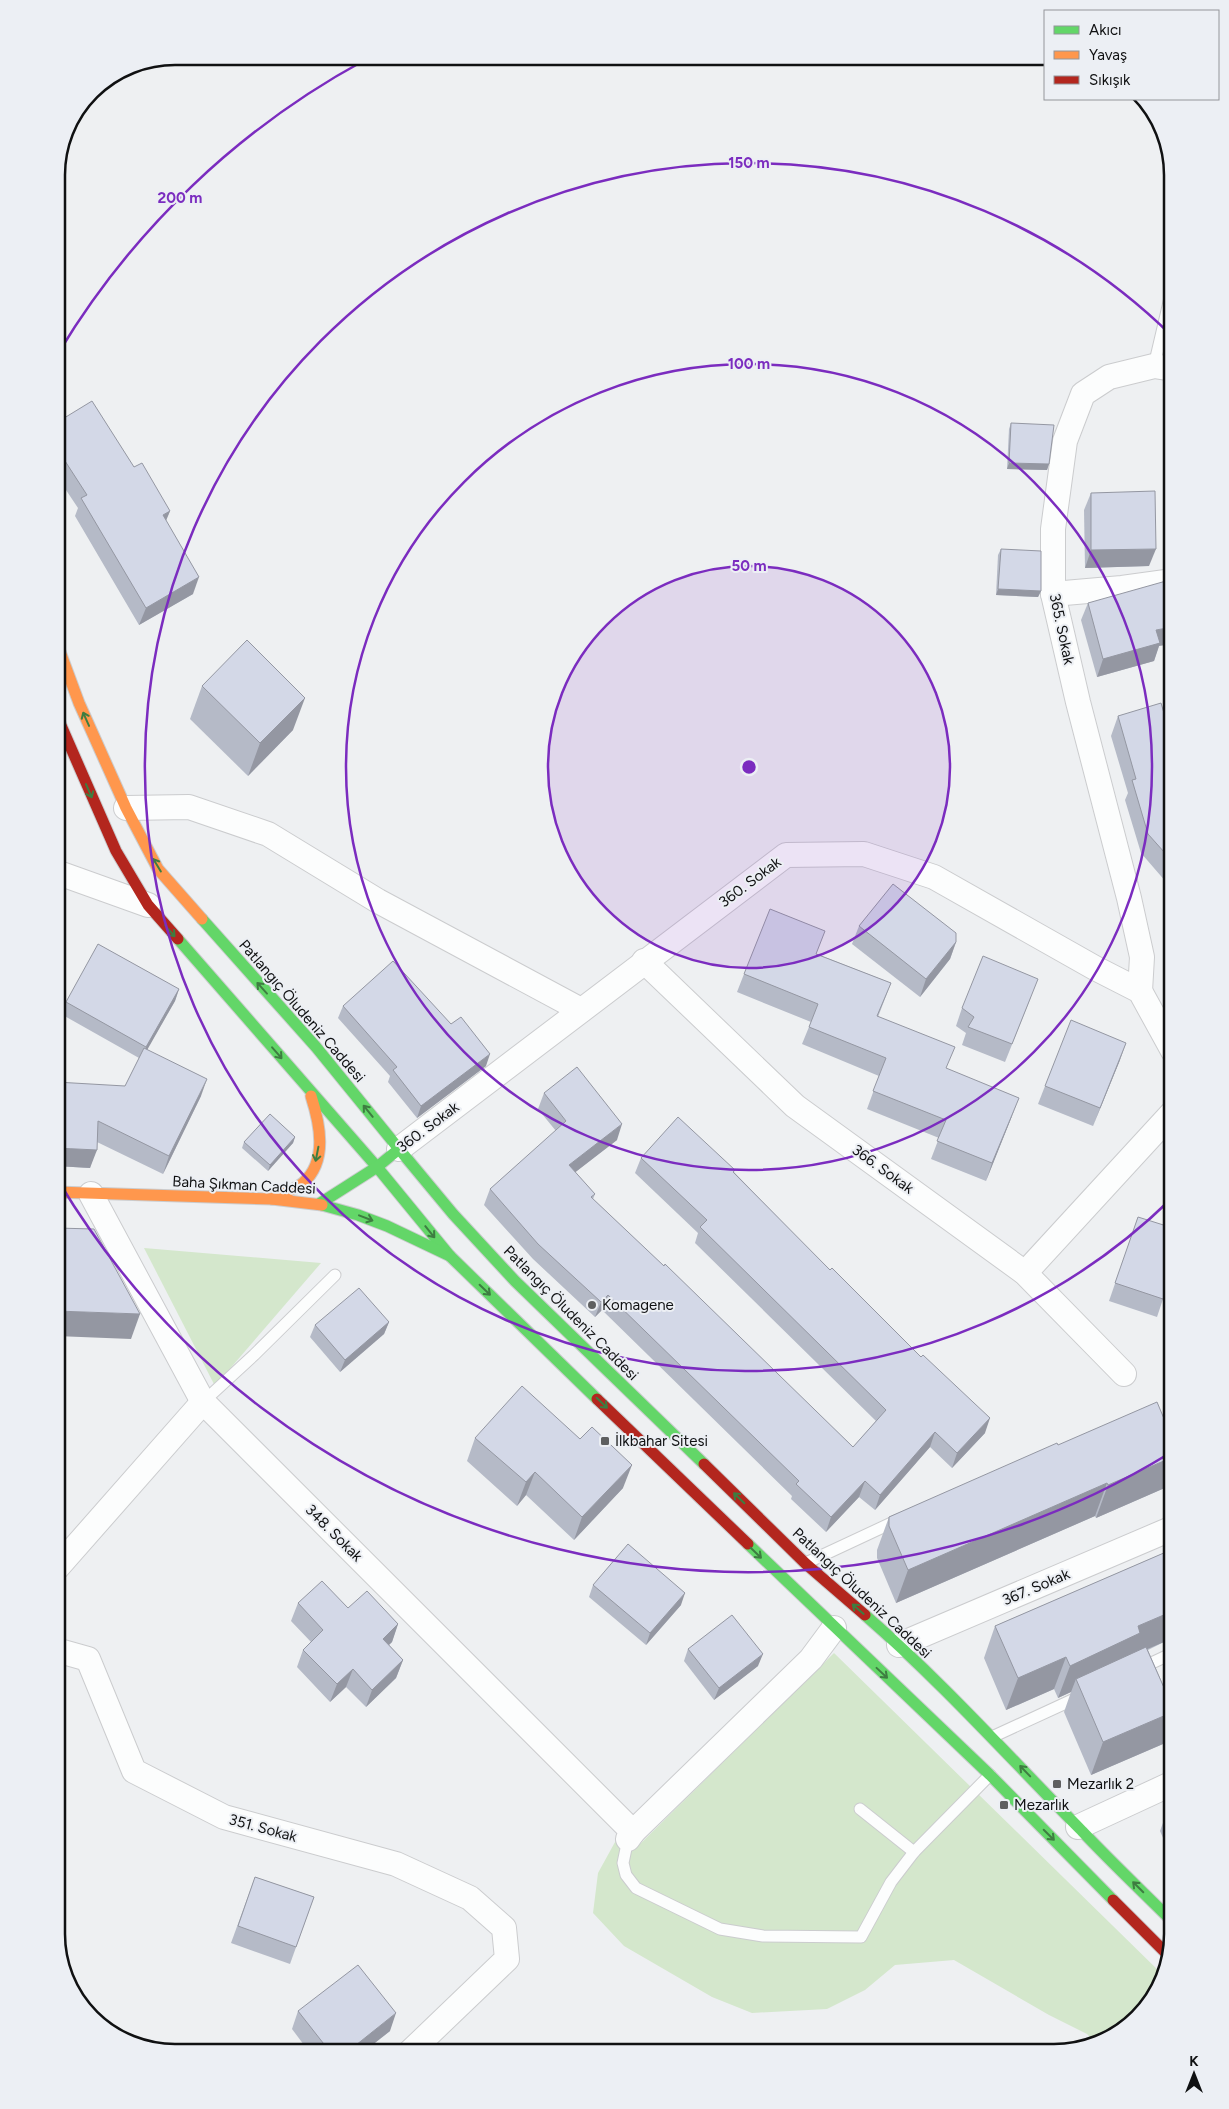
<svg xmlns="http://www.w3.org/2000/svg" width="1229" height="2109" font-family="Figtree,sans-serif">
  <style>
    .green { fill: #d4e7cc }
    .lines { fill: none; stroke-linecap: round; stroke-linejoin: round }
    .lane-casing { stroke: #cbccce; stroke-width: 13 }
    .street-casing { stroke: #cbccce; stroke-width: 26 }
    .fast-casing { stroke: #cbccce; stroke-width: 13 }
    .slow-casing { stroke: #cbccce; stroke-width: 13 }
    .jam-casing { stroke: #cbccce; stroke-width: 13 }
    .lane { stroke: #fcfdfd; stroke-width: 11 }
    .street { stroke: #fcfdfd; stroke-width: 24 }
    .fast { stroke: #63d668; stroke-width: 11 }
    .slow { stroke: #ff974d; stroke-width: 11 }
    .jam { stroke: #b3261e; stroke-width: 11 }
    .wall { fill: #b5bac7 }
    .shaded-wall { fill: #9497a2 }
    .building { fill: #d3d8e7; stroke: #9497a2 }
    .oneway { stroke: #3e7d41 }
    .ring { fill: none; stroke: #7b2cbf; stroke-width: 2.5 }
    .poi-dot { fill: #5e5f60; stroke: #eceff4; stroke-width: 2 }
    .labels { text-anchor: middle; stroke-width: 4; stroke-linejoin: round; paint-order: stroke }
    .street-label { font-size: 15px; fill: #101112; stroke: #eceff4 }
    .poi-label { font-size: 15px; fill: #101112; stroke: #eceff4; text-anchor: start }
    .rim { fill: none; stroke: #101112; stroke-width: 2.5 }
    .centre { fill: #7b2cbf; stroke: #eceff4; stroke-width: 2.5 }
    .ring-label { font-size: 15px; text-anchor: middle; font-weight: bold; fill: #7b2cbf; stroke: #eceff4; stroke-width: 4; stroke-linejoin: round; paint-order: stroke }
  </style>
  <rect width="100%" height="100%" fill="#eef0f2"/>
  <g class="green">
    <path d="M144,1248l177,15 -106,123z"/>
    <path d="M834,1653l327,320 -8,27 -47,41 -10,2 -9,-9 -38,-19 -95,-55 -59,5 -30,25 -38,19 -75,4 -40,-16 -88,-51 -31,-33 5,-40 22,-40 18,13z"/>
  </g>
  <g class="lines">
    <defs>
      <g id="lane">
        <path d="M1154,366l19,-81"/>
        <path d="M203,1402l51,-47 81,-80"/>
        <path d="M1153,1422l20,5"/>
        <path d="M806,1563l92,-43"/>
        <path d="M1141,1668l32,-15"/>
        <path d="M992,1737l89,-41"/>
        <path d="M860,1809l54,43"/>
        <path d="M628,1839l-5,24 3,12 10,13 84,41 43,7 98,1 30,-55 23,-30 76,-77"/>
      </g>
      <g id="street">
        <path d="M1053,594l69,-6 51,-7"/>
        <path d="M126,808l63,-1 79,27 110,67 203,109"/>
        <path d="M56,872l92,33"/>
        <path d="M644,961l151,145 230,167 99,101"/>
        <path d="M1140,991l2,-34 -13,-59 -51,-196 -25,-108v-65l12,-88 18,-47 26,-17 45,-11 19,3"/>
        <path d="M399,1149l387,-294 78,-1 70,23 161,91 45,23 33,60"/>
        <path d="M91,1194l112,208 430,430"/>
        <path d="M1025,1273l148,-161"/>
        <path d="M56,1569l147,-167"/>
        <path d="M899,1645l274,-117"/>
        <path d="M56,1650l32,9 46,112 90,46 172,47 74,34 34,30 3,31 -98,94"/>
        <path d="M1078,1827l95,-44"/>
        <path d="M628,1839l5,-7 178,-173 23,-31"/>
      </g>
      <g id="fast">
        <path d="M202,919l114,128 83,102"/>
        <path d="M178,939l199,228 73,89"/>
        <path d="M319,1204l58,-37 22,-18 54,65 62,67 189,183"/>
        <path d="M322,1205l36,10 29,11 63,30 147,143"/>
        <path d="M748,1544l242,231 123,125"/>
        <path d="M865,1615c77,67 145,143 217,216 29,31 61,61 91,91"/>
      </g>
      <g id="slow">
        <path d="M56,641l23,62 47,105 32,61 44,50"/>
        <path d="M56,1192l216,7 50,6"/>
        <path d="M272,1199c10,-5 22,-9 31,-16 25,-22 17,-59 8,-87"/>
      </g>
      <g id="jam">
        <path d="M56,714l60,137 32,54 30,34"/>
        <path d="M597,1399l151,145"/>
        <path d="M704,1464l102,100 59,51"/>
        <path d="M1113,1900l54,54"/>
      </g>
    </defs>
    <use href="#lane" class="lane-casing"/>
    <use href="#street" class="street-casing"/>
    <use href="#fast" class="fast-casing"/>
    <use href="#slow" class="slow-casing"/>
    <use href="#jam" class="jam-casing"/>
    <use href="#lane" class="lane"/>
    <use href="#street" class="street"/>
    <use href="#fast" class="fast"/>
    <use href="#slow" class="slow"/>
    <use href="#jam" class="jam"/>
  </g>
  <g class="wall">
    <path d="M56,423l78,44 36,44 -4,9 27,74 -54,31 -64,-109 3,-8 -22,-33z"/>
    <path d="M1011,423l38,41 -2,6 -40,-1 2,-40z"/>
    <path d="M1091,493l58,73 -64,2 -1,-58z"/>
    <path d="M1001,549l40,42 -3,6 -42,-2 2,-40z"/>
    <path d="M1088,603l71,43 -5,15 -57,16 -16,-57z"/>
    <path d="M202,686l91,44 -45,46 -58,-57z"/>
    <path d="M1118,716l55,27v147l-32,-37 -16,-53 3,-7 -17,-57z"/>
    <path d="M859,926l97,16 -6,17 -30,38 -68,-53z"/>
    <path d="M817,954l74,29 -13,34 69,52 65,47 -26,65 -55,-22 8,-21 -72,-29 12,-33 -77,-32 9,-22 -74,-30 7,-18z"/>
    <path d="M179,989l-4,12 -28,48 54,47 -38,78 -66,-32 -7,26 -34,-2 69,-80 14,-28 -78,-44 5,-12z"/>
    <path d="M1031,997l-26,65 -43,-17 4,-12 -10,-7 6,-18z"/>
    <path d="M343,1006l143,60 -69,52 -29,-36 2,-6 -52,-58z"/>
    <path d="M1120,1060l-27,66 -55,-22 7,-18z"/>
    <path d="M544,1093l73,47 -42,32 20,22 -2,5 260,248 23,-26 -181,-178 3,-10 -63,-60 6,-15 94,12 -1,2 251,261 -33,35 -22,-21 -55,63 -16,-13 -33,35 -35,-33 1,-3 -190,-186 -7,7 -62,-58 -49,-54 6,-16 66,-58 -18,-22z"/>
    <path d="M295,1137l-2,6 -25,28 -26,-23 2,-6z"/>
    <path d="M1138,1217l25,82 -6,18 -48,-16z"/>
    <path d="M1173,1217v10l-4,-1z"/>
    <path d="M389,1322l-5,12 -44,38 -30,-35 5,-12z"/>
    <path d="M475,1438l105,1 43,49 -49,52 -48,-45 -9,11 -50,-45z"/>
    <path d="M1173,1440v32l-6,15 -71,31 -1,-2 -199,87 -19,-45v-8l12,-33 169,-72z"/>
    <path d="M1173,1549v97l-6,2 -3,-6 -16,8 25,58v8l-10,28 -72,31 -27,-63 7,-20 -13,6 -4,-9 -48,21 -22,-52 11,-32z"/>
    <path d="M593,1585l88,20 -35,40 -57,-48z"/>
    <path d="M298,1603l100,21 -6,18 -3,3 14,15 -7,18 -30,29 -20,-20 -16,15 -33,-35 6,-17 8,-8 -20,-21z"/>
    <path d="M688,1649l70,17 -44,34 -30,-39z"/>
    <path d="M1172,1798h1v63l-13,-30z"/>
    <path d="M255,1877l59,20 -24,67 -59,-21z"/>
    <path d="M298,2011l92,20 -28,22h-52l-18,-24z"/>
  </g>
  <g class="shaded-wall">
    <path d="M1009,463l40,1 -2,6 -40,-1z"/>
    <path d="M170,511l-7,17v-13z"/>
    <path d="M1156,549l-7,17 -64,2 6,-18z"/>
    <path d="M199,577l-6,17 -54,31 7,-17z"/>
    <path d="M998,589l43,2 -3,6 -42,-2z"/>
    <path d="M1173,627v17l-14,2 -5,15 -57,16 6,-18 53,-29z"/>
    <path d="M305,698l-12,32 -45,46 12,-33z"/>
    <path d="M956,942l-6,17 -30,38 6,-18z"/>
    <path d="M179,989l-4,12 -33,58 4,-12z"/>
    <path d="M1126,1043l-6,17 -27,66 7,-18z"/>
    <path d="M490,1054l-4,12 -69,52 4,-12z"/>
    <path d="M207,1079l-6,17 -38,78 6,-18z"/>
    <path d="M1019,1098l-7,18 -26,65 6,-18z"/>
    <path d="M622,1124l-5,16 -53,41 5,-16z"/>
    <path d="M295,1137l-2,6 -25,28 2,-6z"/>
    <path d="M56,1148l41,2 -7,18 -34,-2z"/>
    <path d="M608,1295l-6,15 -7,7 6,-15z"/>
    <path d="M56,1311l84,3 -9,25 -75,-3z"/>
    <path d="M389,1322l-5,12 -44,38 5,-12z"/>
    <path d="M990,1418l-5,15 -33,35 5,-15z"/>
    <path d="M935,1432l-5,15 -55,63 5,-15z"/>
    <path d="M1173,1457v15l-6,15 -71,31 12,-33z"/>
    <path d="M632,1465l-9,23 -49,52 8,-23z"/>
    <path d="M535,1472l-9,23 -9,11 9,-24z"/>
    <path d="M865,1481l-6,16 -33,35 5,-15z"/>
    <path d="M1107,1483l-12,33 -199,87 12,-33z"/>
    <path d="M685,1593l-4,12 -35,40 4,-12z"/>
    <path d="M1173,1611v8l-9,23 -88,37 -5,13 -13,6 12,-32 68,-40z"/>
    <path d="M398,1624l-6,18 -16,15 7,-18z"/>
    <path d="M1173,1631v15l-6,2z"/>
    <path d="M763,1654l-5,12 -44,34 5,-12z"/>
    <path d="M1066,1657l-12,32 -48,21 12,-32z"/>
    <path d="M403,1660l-7,18 -30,29 6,-17z"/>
    <path d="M353,1669l-7,18 -16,15 7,-18z"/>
    <path d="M1173,1712v4l-10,28 -72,31 12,-33z"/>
    <path d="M396,2013l-6,18 -28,22h-16z"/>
  </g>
  <g class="building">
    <path d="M92,401l42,66 8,-4 28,48 -7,4 36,62 -53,31 -65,-110 6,-3 -31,-48v-24z"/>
    <path d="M1011,423l43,2 -5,39 -40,-1z"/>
    <path d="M1155,491l1,58 -65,1v-57z"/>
    <path d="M1001,549l40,2v40l-43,-2z"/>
    <path d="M1173,580v47l-17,3 4,13 -57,16 -15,-56 78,-22z"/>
    <path d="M247,640l58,58 -45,45 -58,-57z"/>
    <path d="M1161,703l12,40v7l-1,1 1,3v108l-25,-28 -16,-54 4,-1 -18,-63z"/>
    <path d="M893,884l63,49v9l-30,37 -67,-53z"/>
    <path d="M770,909l55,22 -9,23 75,29 -14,33 78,31 -9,21 73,30 -27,65 -55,-22 9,-21 -73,-29 13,-33 -77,-31 9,-23 -74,-30z"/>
    <path d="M98,944l81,45 -33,58 -80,-45z"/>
    <path d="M983,956l55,23 -26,65 -44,-17 6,-10 -12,-9z"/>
    <path d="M393,961l58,63 10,-7 29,37 -69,52 -28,-36 4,-3 -54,-61z"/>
    <path d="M1071,1020l55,23 -26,65 -55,-22z"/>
    <path d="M144,1048l63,31 -38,77 -71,-35 -1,29 -41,-2v-66l69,4z"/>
    <path d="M577,1067l45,57 -53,41 26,29 -4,3 73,69 1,-2 188,183 33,-37 -186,-183 7,-7 -66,-62 37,-41 57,53 -2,2 97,98 2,-2 89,89 2,-2 67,63 -33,35 -22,-21 -55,63 -15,-14 -34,36 -35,-33 3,-3 -191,-186 -7,7 -63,-58 -48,-55 76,-68 -22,-28z"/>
    <path d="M270,1114l25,23 -25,28 -26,-23z"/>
    <path d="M1138,1217l35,11v44l-10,27 -48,-16z"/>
    <path d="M56,1228l38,1 46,85 -84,-3z"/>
    <path d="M359,1288l30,34 -44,38 -30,-35z"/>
    <path d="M522,1386l58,53 12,-12 40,38 -50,52 -47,-45 -9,10 -51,-44z"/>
    <path d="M1157,1402l16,38v17l-65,28 -1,-2 -199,87 -19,-44v-9l168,-74 1,2z"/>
    <path d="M628,1544l57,49 -35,40 -57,-48z"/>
    <path d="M1173,1549v62l-35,15 2,7 -70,33 -4,-9 -48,21 -23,-52z"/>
    <path d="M322,1581l26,27 19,-17 31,33 -15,15 20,21 -31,30 -19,-21 -16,15 -34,-34 20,-20 -25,-27z"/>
    <path d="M732,1615l31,39 -44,34 -31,-39z"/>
    <path d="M1146,1647l27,61v4l-70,30 -27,-63z"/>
    <path d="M255,1877l59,20 -18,50 -58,-21z"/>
    <path d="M358,1965l38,48 -50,40h-15l-33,-42z"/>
  </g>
  <defs><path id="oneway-shaft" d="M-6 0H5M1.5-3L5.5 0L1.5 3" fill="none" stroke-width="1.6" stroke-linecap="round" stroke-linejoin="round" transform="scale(1.25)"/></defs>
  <g class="oneway">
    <use href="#oneway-shaft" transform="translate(86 719) rotate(-114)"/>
    <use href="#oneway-shaft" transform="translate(89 791) rotate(66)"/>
    <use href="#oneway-shaft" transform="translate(157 865) rotate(-121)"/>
    <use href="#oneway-shaft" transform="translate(170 931) rotate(49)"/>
    <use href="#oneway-shaft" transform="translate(262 988) rotate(-132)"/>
    <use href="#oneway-shaft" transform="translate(277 1053) rotate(49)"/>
    <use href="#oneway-shaft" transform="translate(368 1111) rotate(-129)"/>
    <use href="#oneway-shaft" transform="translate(317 1154) rotate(101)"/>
    <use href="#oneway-shaft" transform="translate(366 1218) rotate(21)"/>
    <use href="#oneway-shaft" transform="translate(430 1232) rotate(51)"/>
    <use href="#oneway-shaft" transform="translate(485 1290) rotate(44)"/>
    <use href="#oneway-shaft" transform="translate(602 1403) rotate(44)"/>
    <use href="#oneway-shaft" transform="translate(739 1498) rotate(-136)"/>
    <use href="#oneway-shaft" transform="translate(756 1553) rotate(44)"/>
    <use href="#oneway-shaft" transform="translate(858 1609) rotate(-139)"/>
    <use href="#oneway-shaft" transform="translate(882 1673) rotate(43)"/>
    <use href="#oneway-shaft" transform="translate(1025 1771) rotate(-134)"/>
    <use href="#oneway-shaft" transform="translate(1049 1835) rotate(45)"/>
    <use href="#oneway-shaft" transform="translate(1138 1887) rotate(-135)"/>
  </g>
  <circle cx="749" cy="767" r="201" fill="#7b2cbf" fill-opacity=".12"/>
  <g class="ring">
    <circle cx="749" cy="767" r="201"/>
    <circle cx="749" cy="767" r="403"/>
    <path d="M1172 1198A604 604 0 1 1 1172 336"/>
    <path d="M1170 1453A805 805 0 0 1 59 1182M59 352A805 805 0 0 1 365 60"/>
  </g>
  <g class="poi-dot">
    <circle cx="592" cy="1305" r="5"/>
    <rect x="600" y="1436" width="10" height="10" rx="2.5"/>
    <rect x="1052" y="1779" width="10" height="10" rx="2.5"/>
    <rect x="999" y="1800" width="10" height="10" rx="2.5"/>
  </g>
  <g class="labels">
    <g class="street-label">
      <text transform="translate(1062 629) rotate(78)" y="5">365. Sokak</text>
      <text transform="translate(750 882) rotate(-37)" y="5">360. Sokak</text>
      <text transform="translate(302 1011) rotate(49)" y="5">Patlangıç Öludeniz Caddesi</text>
      <text transform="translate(428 1127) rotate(-37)" y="5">360. Sokak</text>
      <text transform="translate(883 1169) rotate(36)" y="5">366. Sokak</text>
      <text transform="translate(244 1185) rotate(3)" y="5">Baha Şıkman Caddesi</text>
      <text transform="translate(571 1313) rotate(45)" y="5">Patlangıç Öludeniz Caddesi</text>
      <text transform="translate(334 1533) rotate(45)" y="5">348. Sokak</text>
      <text transform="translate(1036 1587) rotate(-23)" y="5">367. Sokak</text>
      <text transform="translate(862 1593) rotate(43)" y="5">Patlangıç Öludeniz Caddesi</text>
      <text transform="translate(263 1828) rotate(15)" y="5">351. Sokak</text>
    </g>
    <g class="poi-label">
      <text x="602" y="1310">Komagene</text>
      <text x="615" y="1446">İlkbahar Sitesi</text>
      <text x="1067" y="1789">Mezarlık 2</text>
      <text x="1014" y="1810">Mezarlık</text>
    </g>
  </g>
  <path d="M0 0H1229V2109H0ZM175 65H1054A110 110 0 0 1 1164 175V1934A110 110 0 0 1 1054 2044H175A110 110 0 0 1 65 1934V175A110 110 0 0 1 175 65Z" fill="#eceff4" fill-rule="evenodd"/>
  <path class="rim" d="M175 65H1054A110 110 0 0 1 1164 175V1934A110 110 0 0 1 1054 2044H175A110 110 0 0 1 65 1934V175A110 110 0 0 1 175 65Z"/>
  <circle cx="749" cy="767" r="8" class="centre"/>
  <g class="ring-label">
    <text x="749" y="168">150 m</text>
    <text x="180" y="203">200 m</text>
    <text x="749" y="369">100 m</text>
    <text x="749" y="571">50 m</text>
  </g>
  <rect x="1044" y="10" width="175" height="90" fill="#eceff4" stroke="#94969a"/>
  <rect x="1054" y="26" width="25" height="8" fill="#63d668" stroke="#94969a"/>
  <text x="1089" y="35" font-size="15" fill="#101112">Akıcı</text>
  <rect x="1054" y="51" width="25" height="8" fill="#ff974d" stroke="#94969a"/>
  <text x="1089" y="60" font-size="15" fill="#101112">Yavaş</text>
  <rect x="1054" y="76" width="25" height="8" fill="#b3261e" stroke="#94969a"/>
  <text x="1089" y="85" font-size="15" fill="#101112">Sıkışık</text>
  <g transform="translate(1194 2074)" stroke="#eceff4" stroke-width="4" paint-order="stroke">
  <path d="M0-4L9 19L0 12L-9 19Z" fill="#101112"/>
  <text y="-8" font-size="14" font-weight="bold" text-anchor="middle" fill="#101112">K</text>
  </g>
</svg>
